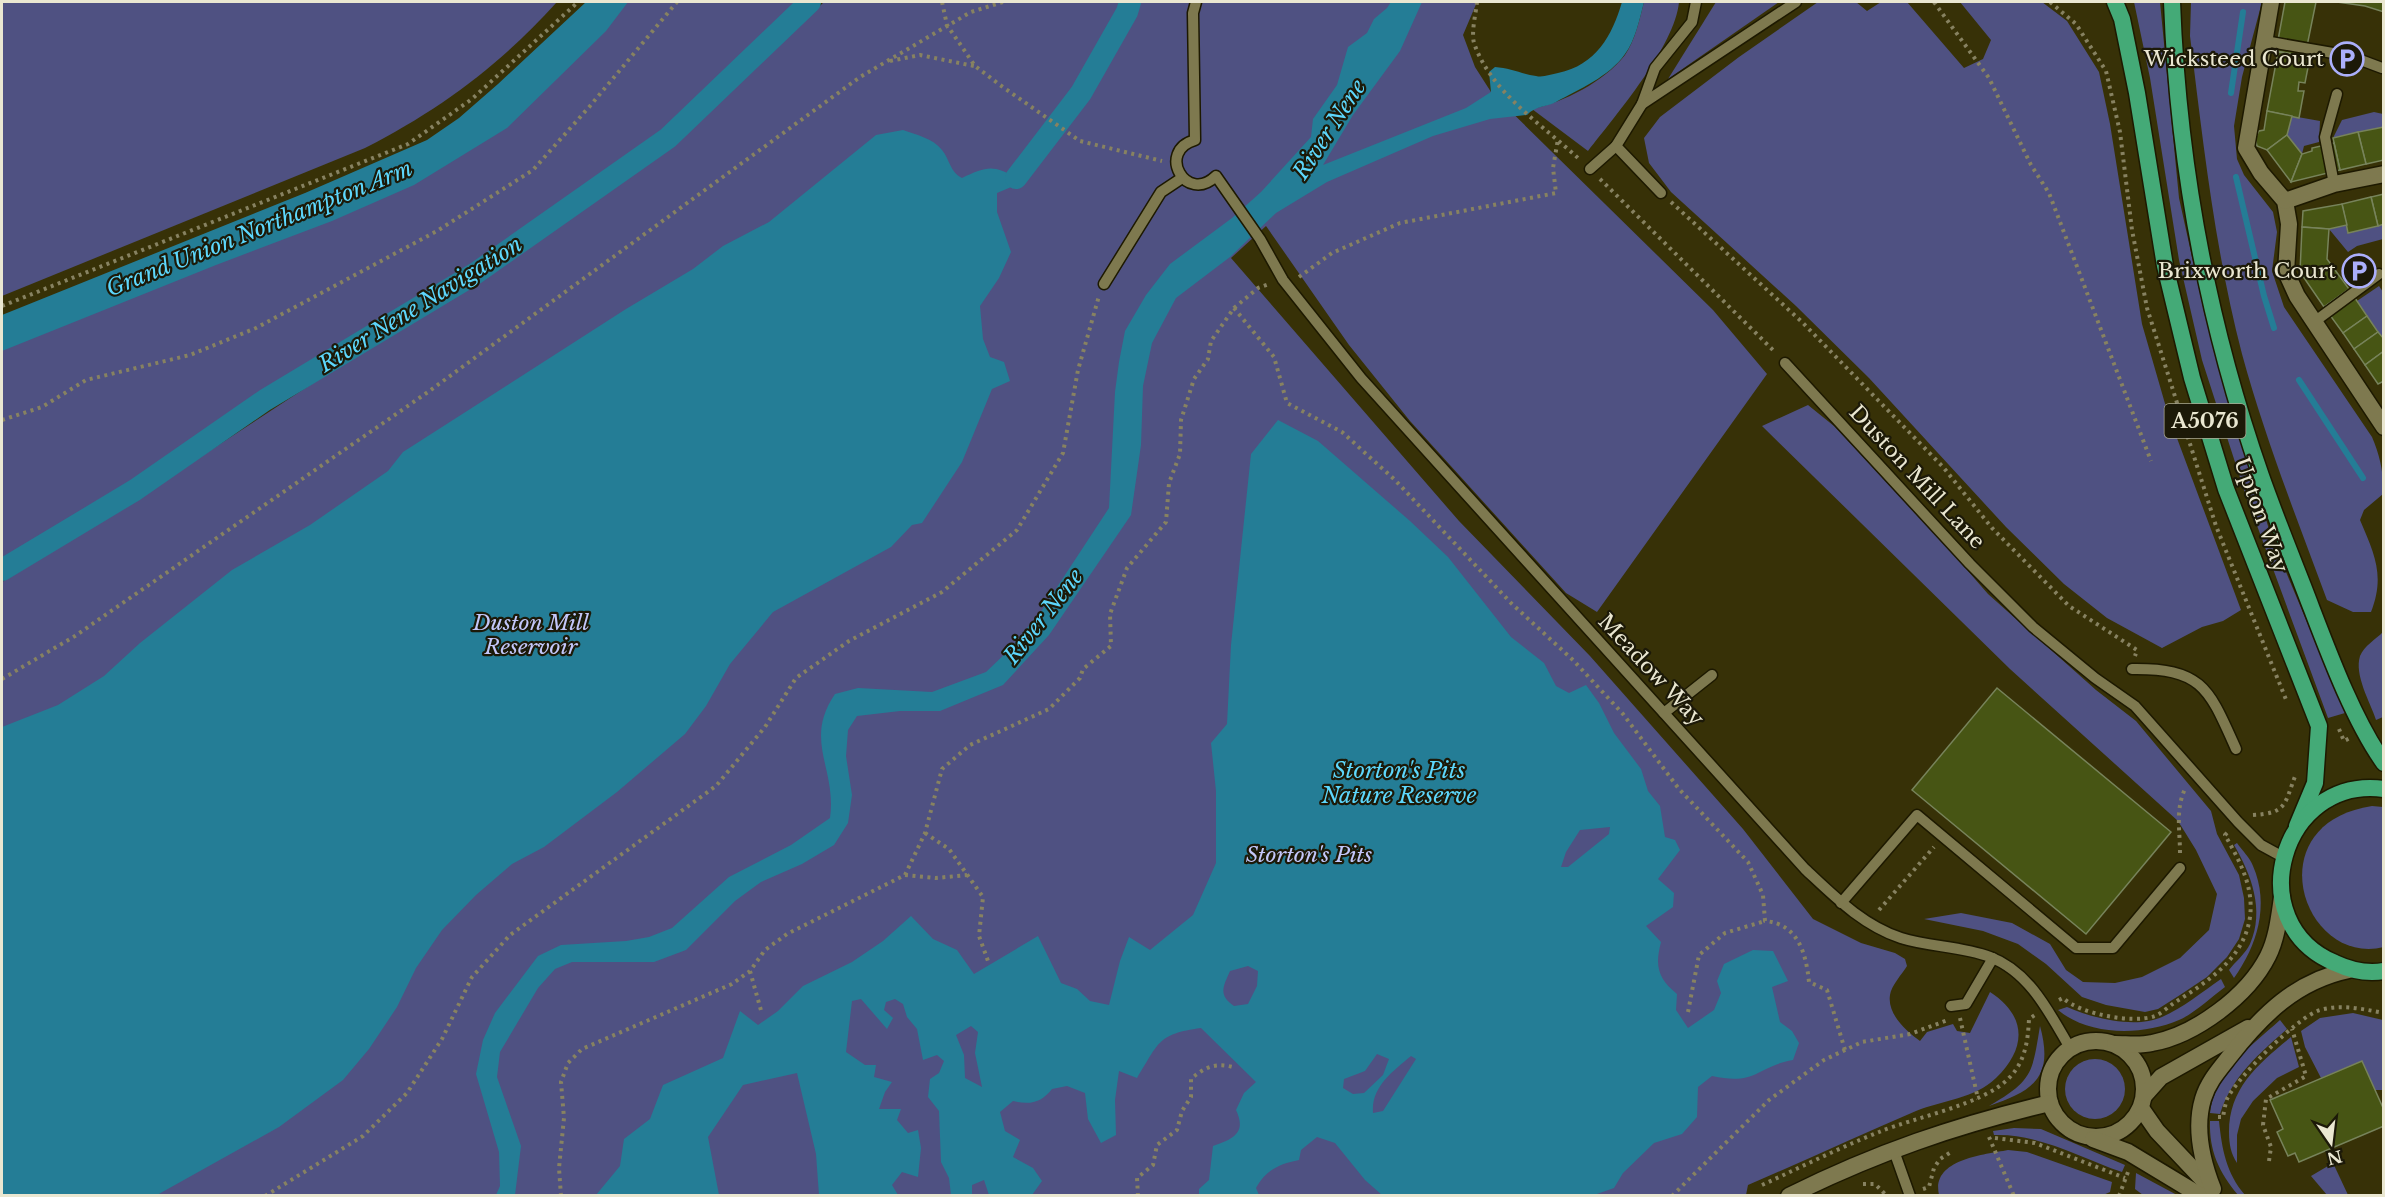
<svg xmlns="http://www.w3.org/2000/svg" width="2385" height="1197" font-family="'Libre Baskerville',serif">
  <style>
    .green { fill: #4f5182 }
    .water { fill: #247d96; fill-rule: evenodd }
    .lines { fill: none; stroke-linecap: round; stroke-linejoin: round }
    .stream { stroke: #247d96; stroke-width: 6 }
    .canal { stroke: #247d96; stroke-width: 22 }
    .building { fill: #475514; stroke: #77835b; stroke-width: 1.5 }
    .service-casing { stroke: #1d1900; stroke-width: 13 }
    .minor-casing { stroke: #1d1900; stroke-width: 19 }
    .trunk-casing { stroke: #1d1900; stroke-width: 19 }
    .path { stroke: #878261; stroke-width: 4; stroke-dasharray: 3 4.5; stroke-linecap: butt }
    .service { stroke: #7e794f; stroke-width: 10 }
    .minor { stroke: #7e794f; stroke-width: 16 }
    .trunk { stroke: #4a7; stroke-width: 16 }
    .labels { text-anchor: middle; stroke-width: 4.5; stroke-linejoin: round; paint-order: stroke }
    .shield { fill: #1c1908; stroke: #aca995; stroke-width: 1.5 }
    .shield-label { font-size: 20px; font-weight: bold; fill: #eae7d1 }
    .poi-label { font-size: 21px; fill: #eae7d1; stroke: #1c1908; text-anchor: end }
    .street-label { font-size: 21px; fill: #eae7d1; stroke: #1c1908 }
    .park-label { font-size: 21px; font-style: italic; fill: #c3c7fa; stroke: #1c1908 }
    .water-label { font-size: 22px; font-style: italic; fill: #5dd7fc; stroke: #1c1908 }
  </style>
  <rect width="100%" height="100%" fill="#373107"/>
  <g class="green">
    <path d="M2,2h555c-57,63 -116,107 -192,146l-363,148z"/>
    <path d="M608,2h191l-145,135 -61,46 -96,65 -247,153 -105,73 -143,85v-226l384,-152z"/>
    <path d="M824,2h653l-14,33 12,32 16,25 222,218 54,64 -170,238 -31,-19 -156,-172 -61,-76 -83,-119 -35,32 228,263 131,135 153,173 70,90 48,24 34,10 10,6 2,7c-5,8 -16,20 -17,29 -3,19 16,36 30,46l7,-9 26,-8 4,7 13,2 20,-41c37,24 37,56 6,86 -22,21 -53,22 -80,33 -56,24 -112,50 -168,74l-2,10h-1744v-613l99,-60 232,-152 120,-72 131,-90 119,-92z"/>
    <path d="M1644,2h35c-4,44 -63,113 -91,149l-56,-42c32,-7 72,-27 93,-54 10,-14 15,-37 19,-53z"/>
    <path d="M1716,2h63l-111,77z"/>
    <path d="M1818,2h38l11,9 14,-9h26l57,66 19,-9 8,-19 -31,-38h82l25,19 32,51 11,52 32,200 26,90 73,196 -18,11 -21,6 -40,21 -55,-30 -43,-34 -58,-57 -137,-149 -73,-72 -125,-114 -22,-29 -5,-25 16,-21 79,-60z"/>
    <path d="M2134,2h26l19,196 26,118 66,220 74,177 -17,5 -83,-225 -43,-133 -23,-100 -29,-182z"/>
    <path d="M2191,2h71l-20,75 -8,49 3,33 7,16 29,37 4,20 -5,39 12,36 88,130c8,19 12,36 11,57l-19,16 -4,10c15,35 25,56 11,92h-18l-26,-12c-30,-81 -62,-162 -85,-246 -27,-104 -39,-211 -52,-318z"/>
    <path d="M2374,112l9,2v13l-50,11 9,-18z"/>
    <path d="M2292,116l28,5 -1,21 -15,4 -2,8 -15,-19z"/>
    <path d="M2383,224v15l-26,7 -9,6 -19,-23 18,-4 2,8z"/>
    <path d="M2379,286l4,6v47l-26,-38z"/>
    <path d="M1808,405l26,21 107,114 47,54 108,96 40,31 75,90 6,23 22,41 5,23 1,21 -6,20 -12,18 -20,20 -27,18 -22,14 -13,3 -39,-7 -24,-8 -36,-33 -28,-20 -35,-13 -59,-12 37,-6 51,10 38,21 16,26 17,12 32,1 27,-6 38,-19 29,-28 8,-36 -21,-44 -18,-29 -168,-152 -248,-243z"/>
    <path d="M2383,632v85l-7,3c-6,-18 -22,-45 -16,-64 4,-10 16,-17 23,-24z"/>
    <path d="M2372,806l11,1 1,140c-81,20 -129,-123 -12,-141z"/>
    <path d="M2237,843c5,7 13,15 16,23 17,39 4,80 -19,112l-5,-8c6,-8 17,-17 21,-26 15,-34 1,-70 -16,-99z"/>
    <path d="M2221,979l4,8c-15,11 -30,26 -46,33 -37,16 -90,16 -121,-10l9,-3c25,11 68,22 95,10 21,-9 40,-25 59,-38z"/>
    <path d="M2353,1013l30,7v70h-8l-13,-29 -41,17 -16,-31 -4,-16 19,-13z"/>
    <path d="M2280,1020l7,9c-28,25 -55,47 -67,85l-10,-1c5,-41 41,-67 70,-93z"/>
    <path d="M2040,1026c14,51 -6,65 -51,80 44,-26 43,-32 51,-80z"/>
    <path d="M2291,1037l8,30 -22,11 -24,23 -12,18 -4,16v28c-6,-9 -8,-19 -8,-31 0,-44 29,-68 62,-95z"/>
    <circle cx="2095" cy="1089" r="30"/>
    <path d="M2210,1121h9c3,28 7,52 26,74h-7c-19,-23 -29,-44 -28,-74z"/>
    <path d="M2014,1128l27,1 84,36 -3,7c-41,-14 -84,-39 -128,-37l-1,-4z"/>
    <path d="M2008,1150l19,2 85,30 -2,10 -9,4 -162,-1c-8,-35 42,-40 69,-45z"/>
    <path d="M2333,1163l15,32h-21l-16,-19z"/>
    <path d="M2136,1173l41,22h-34l-8,-6z"/>
  </g>
  <g class="water">
    <path d="M586,2h42l-22,29 -99,97 -93,57 -82,36 -116,44 -214,86v-36l303,-122 122,-53 32,-22 39,-34z"/>
    <path d="M1391,2h31l-22,49 -47,64 -30,50 143,-57 25,-16 -2,-20 6,-5c15,1 27,7 41,9 7,2 15,-2 22,-3 38,-8 54,-37 64,-71h22c-4,16 -9,39 -19,52 -16,23 -46,35 -69,48 -10,5 -21,4 -29,13l-37,4 -57,17 -106,46 -51,31 -46,44 -54,41 -24,45 -9,43 -2,59 -10,70 -82,120 -46,50 -63,26h-40l-43,5 -9,14 -2,26 6,39 -4,28 -14,22 -32,19 -41,18 -26,19 -49,49 -32,12h-82l-17,7 -17,19 -38,64 -3,25 24,69 -6,49h-19l4,-9 -1,-34 -23,-78 7,-34 12,-27 43,-57 23,-11 65,-4 23,-4 23,-9 57,-51 62,-32 39,-27c7,-50 -27,-77 5,-124l23,-6 74,4 54,-20 23,-22 33,-40 67,-102 6,-116 4,-30 6,-31 21,-36 24,-31 62,-46 29,-26 50,-55 2,-18 24,-34 11,-38 19,-14 7,-14 13,-11z"/>
    <path d="M903,130c13,5 30,8 39,20 8,10 8,22 20,28 24,-11 31,-14 54,0v7l-19,8v19l14,40 -12,26 -19,28 3,33 7,18 14,5 6,19 -18,8 -30,73 -40,61 -10,2 -21,22 -118,65 -43,52 -24,42 -21,28 -68,58 -73,55 -32,17 -36,31 -34,35 -26,38 -19,39 -28,42 -26,31 -64,47 -122,68h-155v-468l56,-22 46,-29 36,-33 92,-73 78,-45 78,-54 15,-19 223,-143 67,-40 30,-23 46,-24 107,-87z"/>
    <path d="M1278,420l40,21 92,80 38,36 63,80 33,26 12,23 13,7 17,-8 13,18 15,30 27,36 7,22 12,15 5,31 10,3 5,10 -22,29 16,14 -1,14 -27,19 15,16c-6,23 -4,36 16,52l-1,16 12,18 26,-18 7,-17 -4,-12 7,-17 29,-14 20,1 15,30 -16,6 8,35 12,9 7,12 -6,17c-36,6 -36,26 -81,16l-14,11 -1,30 -15,17 -28,9 -31,30 -9,15 -20,7h-212l-17,-15 -30,-37 -18,-6 -16,13 -2,10c-20,4 -33,10 -43,28l3,7 -60,1v-7l10,-9 4,-34c20,-7 34,-13 23,-36l8,-17 12,-11 -55,-54c-44,6 -42,15 -64,50l-18,-7 -4,29 1,35 -15,8 -13,-24 -3,-26 -18,-7 -15,3c-11,14 -22,16 -39,12l-13,11 5,19 15,9 -7,17 20,11 9,13 -10,14h-43l-5,-15 -12,5v10h-21l-2,-17 -8,-16 -2,-51 -11,-14 2,-18 9,-6 5,-12 -7,-6 -14,5 -6,-31 -10,-12 -4,-13 -8,-5 -9,3 -2,8 9,8 -6,11 -26,-30 -9,2 -6,51 19,13h11l-2,12 18,5 -7,10 -6,17h22l-4,11 11,13 10,-3 3,18 -3,29 -16,-5 -10,13 6,10h-79l-3,-41 -19,-81 -54,12 -35,52 11,58h-123l24,-29 4,-27 26,-20 13,-34 60,-27 17,-47 18,14 20,-14 25,-25 49,-24 31,-21 28,-25 22,23 24,11 17,24 64,-38 23,47 16,6 13,12 19,4 11,-44 9,-24 21,13 43,-35 23,-52v-72l-5,-48 16,-19 4,-79 20,-191zM1610,827l-1,7 -41,33h-7l5,-15 14,-22zM1248,966l10,5 -1,15 -9,18 -14,2c-16,-11 -11,-19 -4,-35zM971,1026l7,6 -3,21 7,34 -17,-9 -1,-23 -8,-20zM1377,1054l12,5 -6,16 -19,18 -11,1 -10,-6 1,-9 21,-8zM1411,1056l5,3 -33,52 -10,2c-2,-26 19,-41 38,-57z"/>
  </g>
  <g class="lines">
    <g class="stream">
      <path d="M2231,93l12,-81"/>
      <path d="M2236,177l28,119 10,32"/>
      <path d="M2299,380l64,98"/>
    </g>
    <g class="canal">
      <path d="M1016,178l65,-85 46,-81 3,-10"/>
      <path d="M2,570l133,-80 130,-90 211,-127 192,-135 142,-136"/>
    </g>
  </g>
  <g class="building">
    <path d="M2285,2h31l-11,54 -29,-5z"/>
    <path d="M2337,2h47v10l-19,-6z"/>
    <path d="M2278,52l32,5 -5,26 -6,-1 -1,9h6l-5,27 -32,-7z"/>
    <path d="M2267,111l25,5 -5,19 -20,15 -10,-4 -2,-8 4,-7 5,-1z"/>
    <path d="M2384,127v33l-18,4 -8,-32z"/>
    <path d="M2358,132l8,32 -26,6 -7,-32z"/>
    <path d="M2287,135l15,19 -11,28 -24,-32z"/>
    <path d="M2334,143l6,27 -49,12 11,-28 10,-3v-3z"/>
    <path d="M2384,194v30l-6,2 -7,-29z"/>
    <path d="M2371,197l7,29 -30,7 -6,-29z"/>
    <path d="M2342,204l5,21 -18,4 -27,-2 1,-16z"/>
    <path d="M2302,227l27,2 -2,30 22,30 -25,18 -24,-35z"/>
    <path d="M2349,289l18,27 -24,17 -19,-26z"/>
    <path d="M2367,316l11,16 -24,17 -11,-16z"/>
    <path d="M2378,332l6,7v12l-19,14 -11,-16z"/>
    <path d="M2384,351v30l-6,3 -13,-19z"/>
    <path d="M1997,688l174,144 -85,102 -174,-144z"/>
    <path d="M2362,1061l22,49v16l-85,36 -4,-9 -7,3 -11,-24 6,-3 -13,-29z"/>
  </g>
  <g class="lines">
    <defs>
      <g id="service">
        <path d="M1196,2l-3,11 2,127c-39,11 -9,65 21,36l44,63 23,41 78,98 444,491c29,27 57,56 96,69 28,9 61,8 89,19 40,15 60,57 80,91"/>
        <path d="M2265,41l85,15 32,12"/>
        <path d="M1642,104l13,-36 37,-46 4,-20"/>
        <path d="M1590,169l26,-23"/>
        <path d="M2334,184l-9,-47 12,-43"/>
        <path d="M1661,193l-45,-47 26,-42 154,-102"/>
        <path d="M1104,284l57,-92 21,-14"/>
        <path d="M2314,322l65,-48"/>
        <path d="M1785,363l185,201 63,63 62,51 40,28 103,116 23,23 22,12"/>
        <path d="M2132,669c71,-1 77,20 104,80"/>
        <path d="M1664,713l48,-38"/>
        <path d="M1841,903l76,-88 159,133h37l67,-80"/>
        <path d="M1951,1006l15,-2 27,-46"/>
        <path d="M1893,1148l17,48"/>
      </g>
      <g id="minor">
        <path d="M2271,2l-25,146 15,25 24,28 4,23 -3,48 11,24 87,131"/>
        <path d="M2285,201l49,-17 50,-10"/>
        <circle cx="2096" cy="1089" r="48"/>
        <path d="M2115,1044c12,0 25,2 37,-1 43,-8 96,-47 116,-87 9,-18 11,-39 14,-59"/>
        <path d="M2144,1096l17,-19 87,-49"/>
        <path d="M2141,1108l16,23 52,55"/>
        <path d="M2093,1139l35,13 73,44"/>
        <path d="M2213,1189c-11,-28 -19,-60 -10,-90 5,-17 16,-29 27,-43 32,-41 66,-75 119,-86"/>
        <path d="M1789,1196c86,-43 168,-71 261,-93"/>
      </g>
      <g id="trunk">
        <path d="M2115,2l7,17 15,74 28,173 27,112 34,111 93,237 -4,57 -18,43"/>
        <path d="M2172,2c6,161 36,322 89,474 13,37 28,74 42,110 21,54 48,131 81,177"/>
        <path d="M2384,789c-103,-14 -145,134 -49,174 15,7 32,11 49,8"/>
      </g>
    </defs>
    <use href="#service" class="service-casing"/>
    <use href="#minor" class="minor-casing"/>
    <use href="#trunk" class="trunk-casing"/>
    <g class="path">
      <path d="M942,2l5,23 28,41 25,19 80,56 82,20"/>
      <path d="M1477,2c-1,11 -6,30 -3,41 17,50 69,82 105,116"/>
      <path d="M1934,2l55,76 42,87 18,28 102,268"/>
      <path d="M2050,2l26,22 30,47 14,61 12,98 15,78 69,218 71,176"/>
      <path d="M890,61l30,-6 54,11"/>
      <path d="M1600,179l176,174"/>
      <path d="M1671,202l131,120 141,145 49,61 77,78 68,44 -2,6"/>
      <path d="M1299,277l33,-24 68,-30 156,-30 -3,-25 5,-29"/>
      <path d="M2,306l406,-162 64,-45 106,-97"/>
      <path d="M1234,308l40,49 13,46 55,29 53,48 117,124 61,56 50,54 56,75 69,73 15,33 2,26c33,3 41,32 44,61l18,8 18,60"/>
      <path d="M2,420l40,-13 44,-27 104,-25 66,-27 181,-97 96,-61 57,-64 87,-104"/>
      <path d="M2,679l73,-43 353,-244 432,-315 111,-65 32,-10"/>
      <path d="M2339,729l5,12 6,-3"/>
      <path d="M2253,815c35,-2 31,-11 43,-41"/>
      <path d="M925,833l24,16 34,48 -4,39 9,25"/>
      <path d="M2180,853c0,-23 -5,-45 6,-66"/>
      <path d="M905,875l31,3 31,-3"/>
      <path d="M1879,910l55,-63"/>
      <path d="M750,971l12,43"/>
      <path d="M2059,1000l4,-2c17,16 70,26 92,18 7,-3 13,-9 19,-13 33,-21 70,-44 76,-86 4,-31 -11,-57 -25,-82l3,-3"/>
      <path d="M1688,1012l11,-57 26,-22 40,-12"/>
      <path d="M1960,1018l18,81"/>
      <path d="M2218,1117h5c1,-5 2,-12 4,-18 10,-21 70,-82 93,-89 22,-6 42,-1 64,3"/>
      <path d="M1989,1137l25,59"/>
      <path d="M1995,1138l40,5 90,35"/>
      <path d="M2269,1161l2,-14 -8,-22 3,-26 40,-23 -14,-47"/>
      <path d="M1863,1184h12l12,12"/>
      <path d="M1762,1185c39,-18 77,-37 117,-53 36,-15 104,-27 130,-54 16,-16 19,-37 20,-59l6,-4"/>
      <path d="M1923,1189l6,-2 5,-19 6,-9 11,-7"/>
      <path d="M265,1196l98,-60 44,-43 35,-54 30,-62 38,-42 206,-149 49,-59 31,-49 53,-37 93,-49 75,-62 46,-77 15,-83 21,-74"/>
      <path d="M561,1196l-2,-28 5,-50 -3,-36 7,-19 14,-14 150,-65 18,-13 15,-21 22,-16 118,-59 20,-42 17,-64 28,-24 79,-36 31,-31 3,-9 28,-23 -1,-32 17,-46 39,-46 3,-39 11,-29 1,-34 13,-41 14,-20 3,-18 23,-33 24,-20 11,-4"/>
      <path d="M1138,1196l-1,-18 16,-13 4,-20 20,-15 5,-19 9,-14v-18c15,-13 26,-17 45,-11"/>
      <path d="M1672,1196l97,-96 55,-40 38,-18 48,-8 38,-14"/>
      <path d="M2119,1196l9,-24"/>
    </g>
    <use href="#service" class="service"/>
    <use href="#minor" class="minor"/>
    <use href="#trunk" class="trunk"/>
  </g>
  <defs>
    <symbol id="parking-ring" viewBox="-11 -11 22 22"><circle r="9.5" fill="#1c1908" stroke="#abaffb" stroke-width="1.5"/><path d="M-3.5-5.5H1a3.5 3.5 0 0 1 0 7H-1V5.5H-3.5ZM-1-3.4V-.6H.8a1.4 1.4 0 0 0 0-2.8Z" fill="#abaffb"/></symbol>
  </defs>
  <g fill-rule="evenodd">
    <use href="#parking-ring" x="2328" y="40" width="38" height="38"/>
    <use href="#parking-ring" x="2340" y="252" width="38" height="38"/>
  </g>
  <g class="labels">
    <rect class="shield" x="2164.5" y="404" width="81" height="34" rx="4.5"/>
    <g class="shield-label">
      <text x="2205" y="428">A5076</text>
    </g>
    <g class="poi-label">
      <text x="2324" y="66">Wicksteed Court</text>
      <text x="2336" y="278">Brixworth Court</text>
    </g>
    <g class="street-label">
      <text transform="translate(1917 477) rotate(47)" y="7">Duston Mill Lane</text>
      <text transform="translate(2261 515) rotate(70)" y="7">Upton Way</text>
      <text transform="translate(1651 670) rotate(47)" y="7">Meadow Way</text>
    </g>
    <g class="park-label">
      <text x="531" y="630">Duston Mill<tspan x="531" dy="24">Reservoir</tspan></text>
      <text x="1309" y="862">Storton's Pits</text>
    </g>
    <g class="water-label">
      <text transform="translate(1329 129) rotate(-57)" y="8">River Nene</text>
      <text transform="translate(259 228) rotate(-22)" y="8">Grand Union Northampton Arm</text>
      <text transform="translate(420 304) rotate(-32)" y="8">River Nene Navigation</text>
      <text transform="translate(1043 616) rotate(-52)" y="8">River Nene</text>
      <text x="1399" y="778">Storton's Pits<tspan x="1399" dy="25">Nature Reserve</tspan></text>
    </g>
  </g>
  <rect width="2385" height="1197" fill="none" stroke="#eae7d1" stroke-width="6"/>
  <g transform="translate(2331 1143) rotate(166)" stroke="#1c1908" stroke-width="4.5" paint-order="stroke">
  <path d="M0-4.5L10 22L0 15L-10 22Z" fill="#eae7d1"/>
  <text y="-9" font-size="16" font-weight="bold" text-anchor="middle" fill="#eae7d1">N</text>
  </g>
</svg>
